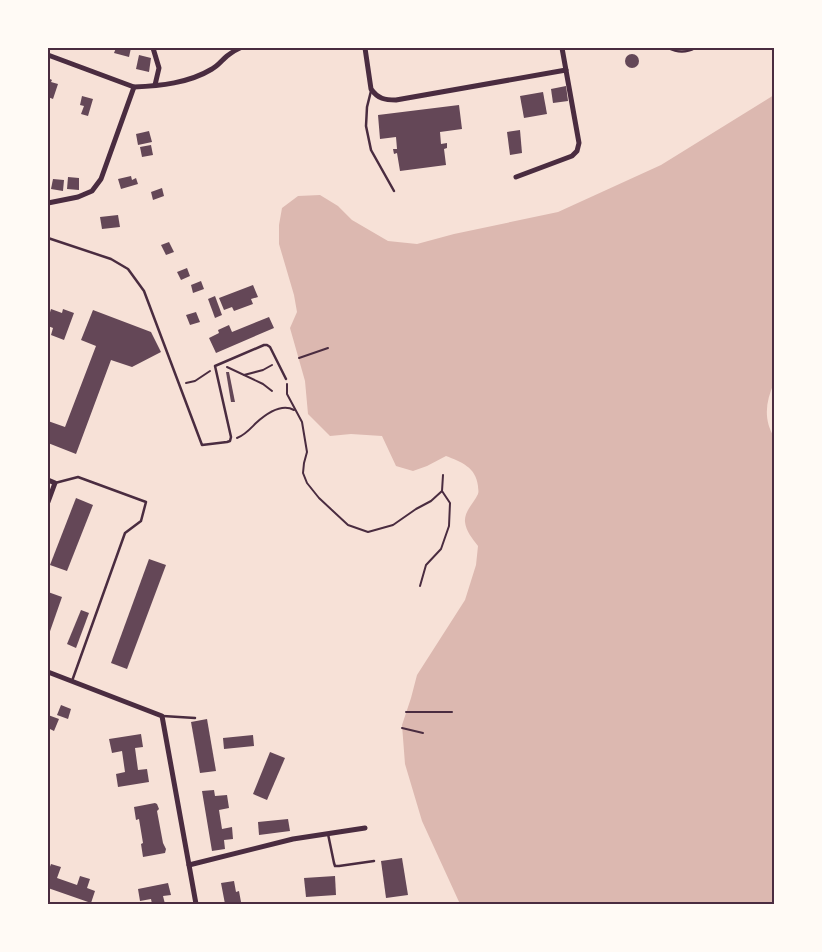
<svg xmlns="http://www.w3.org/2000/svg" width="822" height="952" font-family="Rubik,sans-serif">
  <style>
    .water { fill: #dcb8b0 }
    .building { fill: #644757 }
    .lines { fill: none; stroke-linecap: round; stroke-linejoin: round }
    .path { stroke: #4a2c40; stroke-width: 2 }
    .service { stroke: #4a2c40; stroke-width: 2.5 }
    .minor { stroke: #4a2c40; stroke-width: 5 }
    .neatline { fill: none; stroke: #4a2c40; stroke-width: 2 }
  </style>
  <rect width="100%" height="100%" fill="#f7e1d7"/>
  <path class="water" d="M774,95v288c-8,18 -11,36 0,54v467h-314l-38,-83 -17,-57 -3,-39 9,-27 6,-23 48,-75 11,-35 2,-19c-6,-8 -12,-15 -13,-24 -1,-11 9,-19 13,-28 1,-3 0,-5 0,-8 -2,-19 -17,-24 -32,-30l-19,10 -14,5 -17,-5 -14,-30 -31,-2 -21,2 -22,-22 -3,-33 -15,-53 7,-16 -3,-17 -15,-51v-19l3,-17 16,-12 22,-1 18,11 14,14 36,21 29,3 37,-10 104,-22 103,-47z"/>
  <g class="building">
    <path d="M116,48h15l-2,9 -15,-4z"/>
    <circle cx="632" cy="61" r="7"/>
    <path d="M139,55l12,3 -2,14 -13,-3z"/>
    <path d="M48,78l4,2 -1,2 7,2 -5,15 -5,-2z"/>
    <path d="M566,86l2,15 -15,2 -2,-14z"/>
    <path d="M543,92l4,22 -23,4 -4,-22z"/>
    <path d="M82,96l11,3 -5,17 -7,-2 3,-8 -4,-1z"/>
    <path d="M459,105l3,24 -22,3 1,12 6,-1v5l-3,1 2,16 -46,6 -3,-18 -3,1 -1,-5h4l-1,-12 -16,2 -2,-24z"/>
    <path d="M520,130l2,23 -12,2 -3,-23z"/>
    <path d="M149,131l3,11 -14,3 -2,-11z"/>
    <path d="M151,145l2,10 -11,2 -2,-10z"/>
    <path d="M131,176l1,4 4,-2 2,6 -17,5 -3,-10z"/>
    <path d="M68,177l11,1v12l-12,-1z"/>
    <path d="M53,179l11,1 -1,11 -12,-2z"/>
    <path d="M162,188l2,8 -11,4 -2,-8z"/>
    <path d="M118,215l2,12 -18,2 -2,-12z"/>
    <path d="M169,242l5,10 -8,3 -5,-10z"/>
    <path d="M187,268l3,8 -9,4 -4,-8z"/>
    <path d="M201,281l3,8 -11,4 -2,-8z"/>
    <path d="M253,285l5,12 -7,2 2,5 -19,7 -2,-4 -8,3 -5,-12z"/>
    <path d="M215,296l7,19 -7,3 -7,-19z"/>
    <path d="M51,309l11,4 1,-4 11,4 -10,27 -13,-5 2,-7 -5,-2v-7z"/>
    <path d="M93,310l58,22 10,20 -29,15 -21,-7 -35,94 -28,-11v-22l17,6 31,-81 -15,-6z"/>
    <path d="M196,312l4,10 -10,3 -4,-10z"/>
    <path d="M269,317l5,11 -58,25 -7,-15 10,-5 -1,-3 11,-5 3,7z"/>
    <path d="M226,372h3l6,30h-4z"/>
    <path d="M76,498l17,7 -26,66 -17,-6z"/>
    <path d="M149,559l17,6 -39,104 -16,-6z"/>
    <path d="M48,592l14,5 -14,40z"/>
    <path d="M81,610l8,3 -13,35 -9,-4z"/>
    <path d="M61,705l10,4 -3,10 -11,-4z"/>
    <path d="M48,715l11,4 -5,12 -6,-3z"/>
    <path d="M207,719l9,52 -16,2 -9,-51z"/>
    <path d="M141,734l2,13 -8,1 3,22 9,-1 2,13 -31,5 -2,-13 9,-2 -3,-21 -10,2 -3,-14z"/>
    <path d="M253,735l1,11 -30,3 -1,-11z"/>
    <path d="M270,752l15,6 -18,42 -14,-6z"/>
    <path d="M214,790l1,6 12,-1 2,13 -10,2 3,19 10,-2 1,12 -9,1 1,9 -13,2 -10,-60z"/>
    <path d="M155,803l2,1 2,5 -2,2 6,32 3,6 -1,4 -22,4 -2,-13 2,-1 -4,-24 -3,1 -2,-13z"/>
    <path d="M288,819l2,12 -31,4 -1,-13z"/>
    <path d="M402,858l6,37 -22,3 -5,-37z"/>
    <path d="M51,864l10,3 -4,11 20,7 3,-9 10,3 -3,9 8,3 -4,12 -43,-15v-16z"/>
    <path d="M335,876l1,19 -30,2 -2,-19z"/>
    <path d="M234,881l2,11 3,-1 2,11h-2v2h-14l-4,-21z"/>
    <path d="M168,883l3,12 -8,1 2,8h-13l-1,-5 -11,2 -2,-12z"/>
  </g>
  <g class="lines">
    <g class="path">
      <path d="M299,358l29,-10"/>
      <path d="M227,367l36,17 9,7"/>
      <path d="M244,375l19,-5 9,-5"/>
      <path d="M186,383l9,-2 15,-10"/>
      <path d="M287,384v10l15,28 5,30 -3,11 -1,10 4,10 12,15 29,27 20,7 25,-7 23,-16 15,-8 11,-10 8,12 -1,23 -8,23 -15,16 -6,21"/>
      <path d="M237,438c8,-3 13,-9 19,-15 10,-9 25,-20 38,-13"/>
      <path d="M442,491l1,-16"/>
      <path d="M406,712h46"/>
      <path d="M402,728l21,5"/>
    </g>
    <g class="service">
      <path d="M668,48c10,5 18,5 27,0"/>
      <path d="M371,91l-4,16 -1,19 5,24 23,41"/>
      <path d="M48,238l63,21 17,10 16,22 58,154 25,-3 3,-1 1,-4 -16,-71 49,-21h3l3,2 16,32"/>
      <path d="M55,483l23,-6 68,25 -5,19 -16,12 -53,148"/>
      <path d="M163,716l32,2"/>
      <path d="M328,834l6,29 1,3h4l35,-5"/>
    </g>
    <g class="minor">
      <path d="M153,48l6,20 -4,17"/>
      <path d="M365,48l6,41c7,10 14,11 25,11l170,-30"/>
      <path d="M48,55l86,32c26,-1 55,-4 78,-18 6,-3 10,-9 15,-13 4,-3 8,-6 13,-8"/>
      <path d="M516,177l56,-21 5,-5 2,-8 -17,-95"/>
      <path d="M48,203l30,-6 14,-6 9,-12 33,-92"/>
      <path d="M48,480l7,3 -7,19"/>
      <path d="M48,672l114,44 27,149 7,39"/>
      <path d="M189,865l104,-26 72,-11"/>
    </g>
  </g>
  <rect width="822" height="952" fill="none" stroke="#fffaf5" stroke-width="98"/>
  <rect x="49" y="49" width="724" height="854" class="neatline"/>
</svg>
